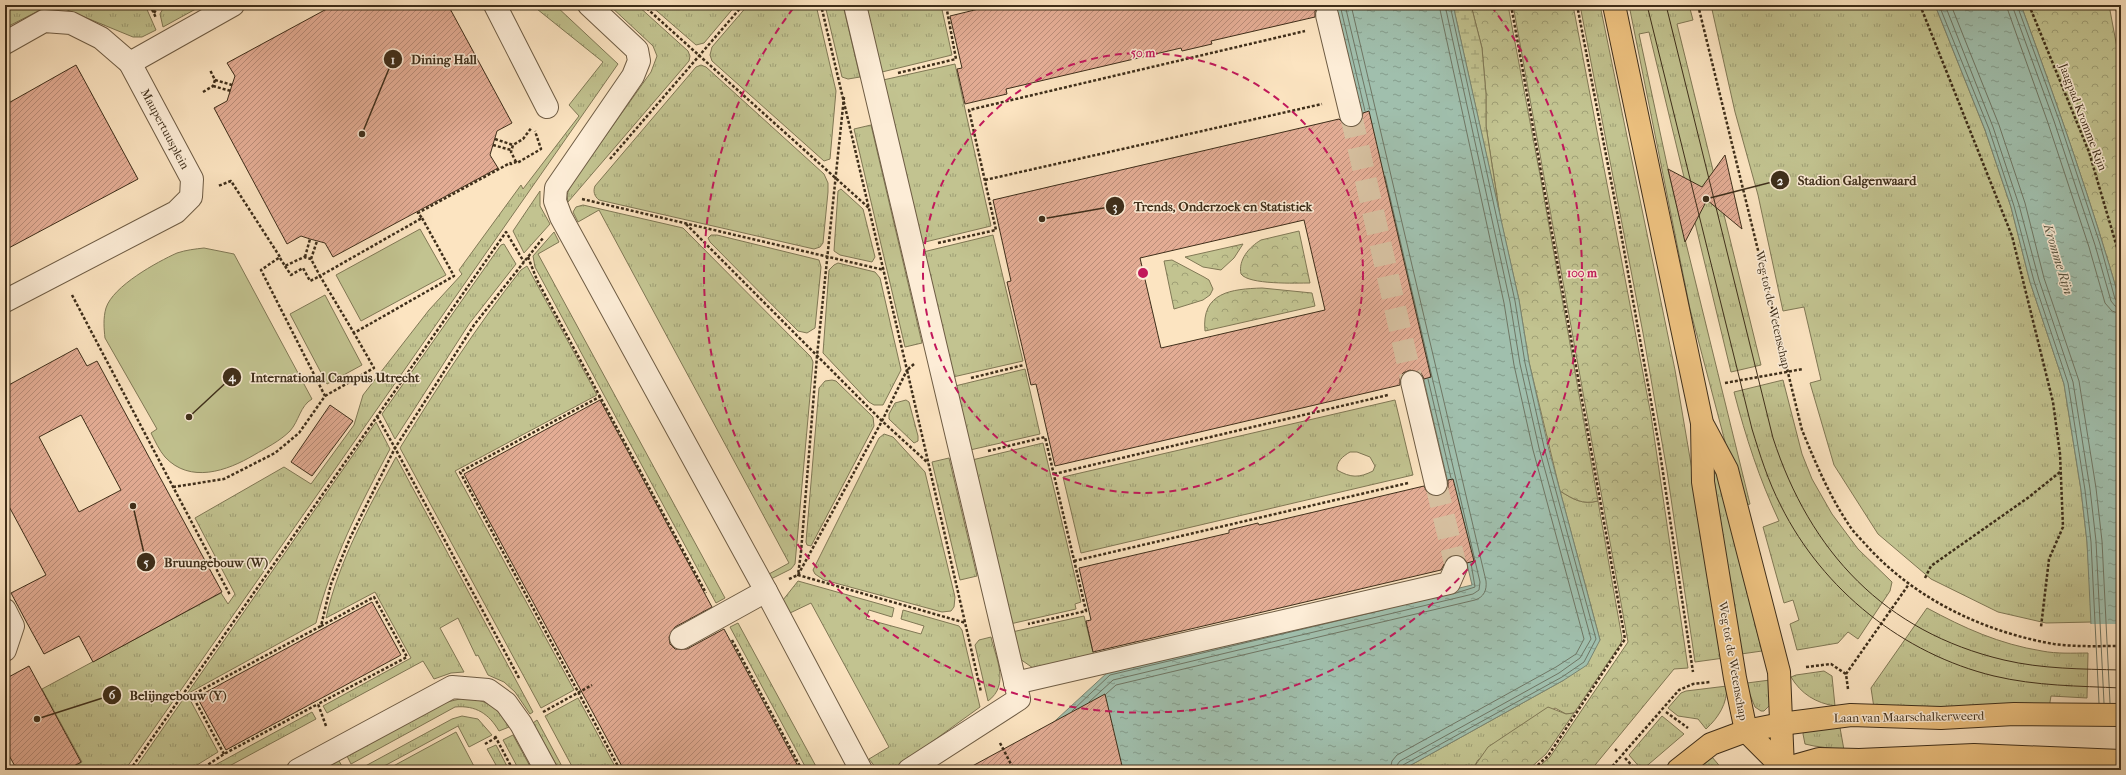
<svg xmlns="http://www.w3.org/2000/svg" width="2126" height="775" font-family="'IM FELL French Canon',serif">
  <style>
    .grass { fill: url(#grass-tufts); stroke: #807855; fill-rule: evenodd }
    .forest { fill: url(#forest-crowns); stroke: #807855 }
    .wetland { fill: url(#wetland-marsh); stroke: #807855 }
    .pitch { fill: #c2c390; stroke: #807855 }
    .water { fill: url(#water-ripples); stroke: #798572 }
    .pier { fill: #fce4c1 }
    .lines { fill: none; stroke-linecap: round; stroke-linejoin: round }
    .shore { stroke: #6f7664; stroke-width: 1 }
    .building { fill: url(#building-hatch); stroke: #3e2e1a; fill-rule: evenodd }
    .minor-tunnel { stroke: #d6c0a0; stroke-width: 22; stroke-dasharray: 22 11; stroke-linecap: butt }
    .minor-casing { stroke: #6e5c44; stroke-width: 24 }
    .major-casing { stroke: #3e2e1a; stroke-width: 24 }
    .path { stroke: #3e2e1a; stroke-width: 2.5; stroke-dasharray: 3 2; stroke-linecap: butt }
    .minor { stroke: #fdedd7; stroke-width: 22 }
    .major { stroke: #eec280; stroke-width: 22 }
    .tram { stroke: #3e2e1a; stroke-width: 1 }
    .ring { fill: none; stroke: #c2185b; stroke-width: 2; stroke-dasharray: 7 5 }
    .labels { text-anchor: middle; stroke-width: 3; stroke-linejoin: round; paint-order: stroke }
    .street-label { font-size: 12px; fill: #3e2e1a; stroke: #fdedd7 }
    .water-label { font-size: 13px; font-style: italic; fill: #56523f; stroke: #fdedd7 }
    .centre { fill: #c2185b; stroke: #fdedd7; stroke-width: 2 }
    .ring-label { font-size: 12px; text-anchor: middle; font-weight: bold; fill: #c2185b; stroke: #fdedd7; stroke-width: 3; stroke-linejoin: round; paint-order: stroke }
    .leader { fill: none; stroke: #3e2e1a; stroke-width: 1.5 }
    .callout-dot { fill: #3e2e1a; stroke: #fdedd7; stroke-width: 1.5 }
    .mark-label { font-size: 12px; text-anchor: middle; font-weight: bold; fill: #fff }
    .callout-label { font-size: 13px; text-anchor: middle; font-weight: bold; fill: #3e2e1a; stroke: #fdedd7; stroke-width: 3; stroke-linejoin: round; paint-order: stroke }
  </style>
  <defs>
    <pattern id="grass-tufts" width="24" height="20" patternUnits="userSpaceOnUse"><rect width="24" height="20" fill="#c2c390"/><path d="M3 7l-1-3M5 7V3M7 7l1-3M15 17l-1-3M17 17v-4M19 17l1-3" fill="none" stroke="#9f9f75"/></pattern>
    <pattern id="forest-crowns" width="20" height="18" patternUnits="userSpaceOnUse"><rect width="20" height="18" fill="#c2c390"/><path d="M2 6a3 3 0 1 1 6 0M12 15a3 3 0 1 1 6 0" fill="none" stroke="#9f9f75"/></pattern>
    <pattern id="wetland-marsh" width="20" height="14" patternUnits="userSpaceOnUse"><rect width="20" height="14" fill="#c2c390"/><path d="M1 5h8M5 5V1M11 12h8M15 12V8" fill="none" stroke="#9f9f75"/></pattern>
    <pattern id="water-ripples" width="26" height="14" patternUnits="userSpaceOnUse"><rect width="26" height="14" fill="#a0bfad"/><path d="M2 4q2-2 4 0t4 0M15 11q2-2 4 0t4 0" fill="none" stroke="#849c8c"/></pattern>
    <pattern id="building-hatch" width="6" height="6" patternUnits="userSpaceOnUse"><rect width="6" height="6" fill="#e3ac94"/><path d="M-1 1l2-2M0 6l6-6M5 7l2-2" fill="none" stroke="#b98c78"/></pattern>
  </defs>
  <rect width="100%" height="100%" fill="#fce4c1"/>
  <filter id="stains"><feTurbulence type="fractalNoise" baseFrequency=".005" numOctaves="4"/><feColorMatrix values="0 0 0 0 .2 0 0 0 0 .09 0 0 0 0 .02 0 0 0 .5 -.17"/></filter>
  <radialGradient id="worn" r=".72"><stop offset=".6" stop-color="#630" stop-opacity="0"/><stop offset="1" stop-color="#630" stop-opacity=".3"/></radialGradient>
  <g class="grass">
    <path d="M5,5h39v3l-39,20z"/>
    <path d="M55,5h90l11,25 -14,7h-9z"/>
    <path d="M165,5h38l-40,22 -3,-13z"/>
    <path d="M532,5h23l63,59 -493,706h-57l14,-8 -40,-73 179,-96 7,11 7,-10 -40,-76 89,-51 27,17 43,-59 9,-30 66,-85 33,-36 -3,-4 62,-85 2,4 56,-73 -10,-11 34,-43z"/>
    <path d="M609,5h28l51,46 2,5 -1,5 -121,141 -1,-7 3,-9 81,-114 6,-16 -4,-10z"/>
    <path d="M650,5h86l-32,38 -8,2z"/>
    <path d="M748,5h68l20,86 -6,68 -6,2 -112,-100 -2,-6 2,-8z"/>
    <path d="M825,5h18l17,72 -12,2 -6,-2z"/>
    <path d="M866,5h75l11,50 -70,17z"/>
    <path d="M1580,5h20l75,365 49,288 -29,4 -28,-191 -24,-138z"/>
    <path d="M1629,5h60l4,15 -16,4 84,341 -30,7 -82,-340 -10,2 30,140 81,330 -8,2 -52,-197z"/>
    <path d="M1711,5h224l50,125 26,77 19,75 34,102 17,106 6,52 5,80 -46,1 -48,-11 -67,-33 -53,-45 -44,-69 -24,-82 11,-3 -17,-73 -21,4 -25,-116 -23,-83z"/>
    <path d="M955,64l36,162 -70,17 -38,-163z"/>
    <path d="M701,65l5,2 118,107 4,9v9l-5,51 -3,4 -6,2 -215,-49c-5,-4 -6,-9 -4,-14l101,-119z"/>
    <path d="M871,125l51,218 -17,4 -51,-218z"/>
    <path d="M841,189l22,20 12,48 -3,5 -32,-7 -6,-4 4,-60z"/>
    <path d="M540,191v15l10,18 -26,29 -11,-22z"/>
    <path d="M583,205l100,23 128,129 2,5 -18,202 -4,5 -20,10 -2,-5 20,-11 -190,-353 -21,12 -5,-10 3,-5z"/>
    <path d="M554,232l5,10 -21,12 187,344 -9,5 -181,-336 -2,-11z"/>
    <path d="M711,235h6l102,25 2,7 -6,61 -8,5 -9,-2 -88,-89 -2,-4z"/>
    <path d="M993,235l30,126 -70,16 -30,-125z"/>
    <path d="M504,244l12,20 -47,60 -74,115 -13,-25 119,-169z"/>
    <path d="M838,263l37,9 5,6 21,92 -18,35h-9l-5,-3 -46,-49 6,-83 5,-5z"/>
    <path d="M527,266l70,129 -142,76 119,219 -33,18 -141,-260c38,-62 76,-121 121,-178z"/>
    <path d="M1025,369l15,65 -70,16 -15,-64z"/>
    <path d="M832,380l4,1 37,36 1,9 -63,120 -4,-1 -1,-3 13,-154 6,-7z"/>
    <path d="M1783,380l19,74 10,25 20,35 26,35 34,33 -2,9 -32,48 -10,-7 -10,11 -41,7 -7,-26 9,-4 -6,-20 -9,3 -21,-76 16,-6c-20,-43 -33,-83 -45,-129z"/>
    <path d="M906,400l3,2 9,34v5l-4,2 -25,-24v-5l6,-11z"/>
    <path d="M1395,400l18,75 -332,78 -18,-76zM1350,452h7l13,5 5,9 -2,5c-14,7 -22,7 -36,-1 -1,-8 6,-14 13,-18z"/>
    <path d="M376,422l14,27c-30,56 -59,112 -74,174l-129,71 31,58 -29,18h-55z"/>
    <path d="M884,434l9,3 32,35 30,125 -1,10 -3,4 -9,1 -118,-32 -9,-6 -2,-4 66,-132z"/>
    <path d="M1043,443l38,159 -6,2 1,5 -66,15 -38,-164z"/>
    <path d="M396,457l137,255 -3,2 -15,-22 -11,-10 -16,-7 -10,-20 -2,1 -18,-38 -18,10 24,44 -13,1 -17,6 -11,-18 -96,52 -4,-7 88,-48 -36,-66 -49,26c13,-58 42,-109 70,-161z"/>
    <path d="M949,458l28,118 -17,4 -28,-118z"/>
    <path d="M1712,466h3l47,185 -21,3z"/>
    <path d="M1560,491c13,8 22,14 38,10l24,137 -1,5 -47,70 -8,1 -11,-6 -77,52 -6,10h-70l162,-90 36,-40z"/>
    <path d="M798,581l96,27 -2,9 -23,-7 -3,9 55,15 3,-8 -23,-7 2,-9 56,16 3,4 18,77 -87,63 -17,-2 -7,-9 20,-12 -78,-144 -21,10 -7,-13z"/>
    <path d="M1927,608c37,20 72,36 115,43 15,3 31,2 46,2l-1,45 -36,-2 -2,12h-175l-3,-20z"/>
    <path d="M1084,616l10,40 -61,12 -13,-9 -8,-27z"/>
    <path d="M738,623l80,147h-11l-77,-143z"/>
    <path d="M991,637c5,22 19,48 -3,64l-13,-56 4,-5z"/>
    <path d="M1824,671l8,5 3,30c-19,-3 -34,-12 -44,-29l5,-2z"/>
    <path d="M1770,680v25l-6,6h-3l-6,-4 -9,-22 1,-2z"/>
    <path d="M1727,686c0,18 -8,31 -21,43l-8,-10 -20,-3 -10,-8 13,-15 5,-2z"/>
    <path d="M464,698c23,2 33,8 45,29l-10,4c-10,-17 -23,-26 -44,-24l-104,57 -4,-8 96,-53z"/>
    <path d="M578,698l39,72h-43l-29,-54z"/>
    <path d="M312,712l4,7 -94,51h-16z"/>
    <path d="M462,716l16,3 14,16 -23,12 -11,-21 -81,44h-19l94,-51z"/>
    <path d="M1662,716l22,18 -42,36 -13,-15z"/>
    <path d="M537,720l27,50h-5l-26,-47z"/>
    <path d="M1839,722l5,28 -30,-4 -9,-2 -2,-10 1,-4z"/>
    <path d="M513,735l19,35h-13l-16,-30z"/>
    <path d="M496,745l12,23 1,2h-22l9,-5 -9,-16z"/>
    <path d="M1712,757l11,13h-32z"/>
    <path d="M338,759l5,9 -4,2h-20z"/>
    <path d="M2049,765l1,5h-165l-1,-4z"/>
  </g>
  <g class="forest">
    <path d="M1471,5h37l32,170 58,326c-16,4 -25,-2 -38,-10l-31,-129 -10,-62 -19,-84 -14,-90v-32l-4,-46z"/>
    <path d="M1513,5h60l78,410 37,253 -14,1 -83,101h-56l15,-13 78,-115z"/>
    <path d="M2021,5h88l12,64v236c-29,-102 -64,-201 -100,-300z"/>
    <path d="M1299,231l11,52c-14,0 -61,2 -69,-9 -3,-14 8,-27 20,-34z"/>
    <path d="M1243,244l-9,14 -13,12 -18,-3 -18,-10z"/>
    <path d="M1172,260l32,17 5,3 4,9 -3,6 -7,5 -29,9 -10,-48z"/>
    <path d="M1262,288l50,5 3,13 -110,25c-4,-39 27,-42 57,-43z"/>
    <path d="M1548,707l18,7 8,-1 -28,41 -18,16h-56l16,-23z"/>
  </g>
  <path class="wetland" d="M1453,5h18l11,43 4,46v32l14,90z"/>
  <g class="pitch">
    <path d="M420,229l26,46 -85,46 -25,-46z"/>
    <path d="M204,248l30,6 78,145c-12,7 -13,22 -22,32 -10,10 -24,17 -36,24 -27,16 -64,29 -89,2 -6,-7 -10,-16 -14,-24l6,-4 -52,-91c-1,-9 -2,-20 1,-30 7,-22 51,-46 71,-55 9,-3 18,-4 27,-5z"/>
    <path d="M325,295l37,70 -35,19 -37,-70z"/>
    <path d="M456,732l20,38h-90z"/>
  </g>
  <g class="water">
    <path d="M1336,5h117l66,295 10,62 19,84 52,194 -13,25 -23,15 -162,90h-349l-9,-39 64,-59 364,-87z"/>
    <path d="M1935,5h86c36,99 71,198 100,300v465l-26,-62 -8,-166 -6,-52 -17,-106 -34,-102 -19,-75 -26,-77z"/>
  </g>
  <path class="pier" d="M2090,624h31v145l-32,-1 4,-60z"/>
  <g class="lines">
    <g class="shore">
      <path d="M1340,5l25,106"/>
      <path d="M1345,5l25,105"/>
      <path d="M1939,5l50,124 25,77 20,75 34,102 17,107 6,52 8,161"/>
      <path d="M1945,5l48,122 26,78 20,75 34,102 17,107 6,52 8,162"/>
      <path d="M1951,5l48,120 26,78 19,75 35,103 17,107 6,53 8,162"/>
      <path d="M2006,5l42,118 41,124 16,56 7,8 9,3"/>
      <path d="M2012,5l42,116 41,124 16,56 4,5 6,2"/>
      <path d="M2017,5l42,115 41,124 15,55 6,3"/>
      <path d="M1428,379l23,99"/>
      <path d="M1453,594l22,-7 -4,-24"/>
      <path d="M1106,694l10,-9 359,-85c9,-3 12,-10 11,-19l-135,-576"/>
      <path d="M1089,702l24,-22 360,-86 6,-4 1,-8 -95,-406"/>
      <path d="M1072,711l38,-36 273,-65"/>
      <path d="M1390,770l2,-9 5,-6 159,-88 20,-13 8,-15 -51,-189 -19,-85 -10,-62 -65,-298"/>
      <path d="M1396,770l1,-5 3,-4 159,-88 21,-15 11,-19 -52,-191 -19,-84 -10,-62 -65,-297"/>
      <path d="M1401,770l2,-5 159,-88 22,-15 12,-23 -52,-192 -19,-84 -10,-62 -65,-296"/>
    </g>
  </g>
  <g class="building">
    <path d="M334,5h114l64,118 -15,8 -7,24 8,13 -165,89 -8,-14 -15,-4 -9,-3 -14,8 -73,-136 13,-7 5,-16 3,-9 -8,-13z"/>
    <path d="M995,5h325l-5,6v6l-104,24 1,3 -30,7 -1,-3 -175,41 1,5 -42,10 -8,-35 5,-1 -12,-52z"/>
    <path d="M76,65l62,114 -133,71v-145z"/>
    <path d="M1369,111l62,266 -7,2 -3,-6 -11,-3 -7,3 -3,6v6l-345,81 -19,-82 -5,1 -24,-103 4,-1 -18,-81 346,-81 8,8h7l6,-3 3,-11zM1304,220l21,90 -164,38 -21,-90z"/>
    <path d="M1725,155l17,74 -35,-29 -22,42 -17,-73 34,18z"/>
    <path d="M77,348l10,18 10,-5 125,231 -129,70 -14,-26 -35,18 -17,-31 -16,-30 35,-18 -41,-76v-112zM81,415l40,75 -42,22 -40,-75z"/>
    <path d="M600,400l112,207 -37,20 -6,10 1,7 5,5h12l37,-20 76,141h-176l-143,-264 -17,-32z"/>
    <path d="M330,405l23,16 -41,55 -21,-14z"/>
    <path d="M1453,479l21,82 -7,2 -6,-7 -7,-1 -6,2 -7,13 -348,82 -7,-31 5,-1 -12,-52 150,-35v-3l29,-7 1,2 165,-39 3,6 5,4h7l9,-8v-8z"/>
    <path d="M372,602l29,53 -175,95 -29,-53z"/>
    <path d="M29,666l52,96 -14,8h-50l-12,-22v-69z"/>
    <path d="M1105,694l18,76h-158z"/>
  </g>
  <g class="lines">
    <g class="minor-tunnel">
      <path d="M1351,115l61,267"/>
      <path d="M1436,484l20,83"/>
    </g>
    <defs>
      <g id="minor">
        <path d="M495,5l52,102"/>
        <path d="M589,5l48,45 2,11 -6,15 -77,112 -1,13 6,16 205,374 95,179"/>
        <path d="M855,5l164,694 -110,71"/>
        <path d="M1327,15l24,100"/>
        <path d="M5,43l39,-22 27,2 30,15 29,25"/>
        <path d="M5,301l171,-89 15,-15 1,-18 -62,-116 103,-58"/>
        <path d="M1412,382l24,102"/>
        <path d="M5,610l8,16 -8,24"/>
        <path d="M681,638l85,-47"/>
        <path d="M1015,683l434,-100 7,-16"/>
        <path d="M298,770l154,-83 36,3 18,13 15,21 25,46"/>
      </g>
      <g id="major">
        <path d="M1614,5l88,418 1,59 32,196 11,53 37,37"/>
        <path d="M1704,427l23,43 52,202 4,96"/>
        <path d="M1678,770l33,-26 35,-13 35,-7 70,-9 90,3 73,-4 107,1"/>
        <path d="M1780,770l39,-11 40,1 115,-5 147,6"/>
      </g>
    </defs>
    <use href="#minor" class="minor-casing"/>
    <use href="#major" class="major-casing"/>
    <g class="path">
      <path d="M150,5l6,13"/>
      <path d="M643,5l227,204"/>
      <path d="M1511,5l114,634 -77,117 -16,14"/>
      <path d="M1577,5l42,217 40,224 34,226"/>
      <path d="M1698,5l104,425c14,34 27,65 47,95 5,8 12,14 18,21 48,53 117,86 187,98 22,3 45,2 67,2"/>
      <path d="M1920,5l92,231 41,166 7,52 3,73 -14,32 -8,68"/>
      <path d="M2029,5l60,147 32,109"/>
      <path d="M2116,5l5,28"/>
      <path d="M154,13l5,-8"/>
      <path d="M898,73l58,-14 -10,-54"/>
      <path d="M215,80l17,5"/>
      <path d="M213,86l18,5"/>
      <path d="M203,92l10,-6 2,-6 -5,-10"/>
      <path d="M844,97l-27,259 -16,196 -3,23 168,48"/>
      <path d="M495,139l18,6"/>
      <path d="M493,145l18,5"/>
      <path d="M610,159l133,-154"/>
      <path d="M516,162l-5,-10 2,-7 10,-6 9,-12"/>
      <path d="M985,180l337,-76"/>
      <path d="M582,199l302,71"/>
      <path d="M686,224l196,197 46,42"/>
      <path d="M938,243l58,-13 -27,-120 336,-79"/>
      <path d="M305,257l5,-18"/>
      <path d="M528,257l9,23 169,313"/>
      <path d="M280,258l5,8 19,-9 7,2 9,17 102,-58 -4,-5 92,-50 1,1 5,-2 1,1 24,-14 -6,-18"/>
      <path d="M311,259l6,-18"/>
      <path d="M285,266l6,9 12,-7 7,13 10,-5 34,57"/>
      <path d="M72,295l158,300"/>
      <path d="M914,364l-7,6 74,322"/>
      <path d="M971,378l53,-13"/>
      <path d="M1725,383l78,-14"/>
      <path d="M325,396l49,-28 -20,-35 100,-57 -32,-58"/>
      <path d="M601,396l-141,76 160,298"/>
      <path d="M988,451l57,-14 41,174 -58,13"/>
      <path d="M1054,474l334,-79"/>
      <path d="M173,487l51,-8 51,-26 24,-20 26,-37 -64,-126 19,-13 -49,-76 -13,5"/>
      <path d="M1074,561l334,-78"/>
      <path d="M1925,578l6,-12 98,-69 31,-25"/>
      <path d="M789,579l9,-4 84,-154 25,-51 -86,-365"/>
      <path d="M732,640l70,130"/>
      <path d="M1806,667l25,-3 15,10"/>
      <path d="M519,678l-124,-230 79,-123 69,-87"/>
      <path d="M1848,689l-2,-15 63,-90"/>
      <path d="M543,712l49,-27"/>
      <path d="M1666,712l22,16"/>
      <path d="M326,726l-8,-22 89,-47 -33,-60 -53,29 10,-42 19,-46 45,-90 -18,-32"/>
      <path d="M495,736l18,34"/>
      <path d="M1000,743l14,27"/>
      <path d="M485,744l12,-7"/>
      <path d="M1615,749l2,2"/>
      <path d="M224,754l-32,-59 129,-69"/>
      <path d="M1625,758l11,12"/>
      <path d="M1729,766l4,4"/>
      <path d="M130,770l376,-538 18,30"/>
      <path d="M200,770l24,-16 94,-50"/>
      <path d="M1609,770l70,-80 14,-6 17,-2"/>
    </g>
    <use href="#minor" class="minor"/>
    <use href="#major" class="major"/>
    <g class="tram">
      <path d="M1647,5l105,424c8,26 16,52 29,77 42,84 122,148 213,170 42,10 85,10 127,12"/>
      <path d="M1666,5l107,433c37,114 112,194 231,222 38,9 78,9 117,10"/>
    </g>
  </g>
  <g class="ring">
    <circle cx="1143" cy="273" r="220"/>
    <path d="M1491 6A439 439 0 1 1 795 6"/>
  </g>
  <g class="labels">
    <g class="street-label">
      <text transform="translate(2083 117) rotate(69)" y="4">Jaagpad Kromme Rijn</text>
      <text transform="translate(165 129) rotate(62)" y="4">Maupertuusplein</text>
      <text transform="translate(1773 310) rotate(77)" y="4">Weg tot de Wetenschap</text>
      <text transform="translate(1733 661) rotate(80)" y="4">Weg tot de Wetenschap</text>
      <text transform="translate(1909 717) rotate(-1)" y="4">Laan van Maarschalkerweerd</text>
    </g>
    <g class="water-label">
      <text transform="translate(2059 259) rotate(73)" y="5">Kromme Rijn</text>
    </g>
  </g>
  <circle cx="1143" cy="273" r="6" class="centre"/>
  <g class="ring-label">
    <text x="1143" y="57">50 m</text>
    <text x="1582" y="277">100 m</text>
  </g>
  <path class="leader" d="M362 134L393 59M1706 199L1780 180M1042 219L1115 206M189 417L232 377M133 506L146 562M37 719L112 695"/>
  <g class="callout-dot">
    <circle cx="362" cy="134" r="4"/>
    <circle cx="1706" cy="199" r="4"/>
    <circle cx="1042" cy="219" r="4"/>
    <circle cx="189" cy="417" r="4"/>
    <circle cx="133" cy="506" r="4"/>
    <circle cx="37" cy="719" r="4"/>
    <circle cx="393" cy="59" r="10"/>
    <circle cx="1780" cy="180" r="10"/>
    <circle cx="1115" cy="206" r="10"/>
    <circle cx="232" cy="377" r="10"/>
    <circle cx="146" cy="562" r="10"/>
    <circle cx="112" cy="695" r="10"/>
  </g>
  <g class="mark-label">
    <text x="393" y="64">1</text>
    <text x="1780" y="185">2</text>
    <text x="1115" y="211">3</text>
    <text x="232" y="381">4</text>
    <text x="146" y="567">5</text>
    <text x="112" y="699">6</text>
  </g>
  <g class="callout-label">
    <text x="444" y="64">Dining Hall</text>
    <text x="1857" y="185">Stadion Galgenwaard</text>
    <text x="1223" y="211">Trends, Onderzoek en Statistiek</text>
    <text x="335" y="382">International Campus Utrecht</text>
    <text x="216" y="567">Bruungebouw (W)</text>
    <text x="178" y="700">Belijngebouw (Y)</text>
  </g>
  <rect width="2126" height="775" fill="none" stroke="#fce4c1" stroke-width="20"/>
  <rect x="6" y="6" width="2114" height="763" fill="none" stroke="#3e2e1a" stroke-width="2"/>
  <rect x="10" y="10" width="2106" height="755" fill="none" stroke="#3e2e1a"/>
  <rect width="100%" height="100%" filter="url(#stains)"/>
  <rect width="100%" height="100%" fill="url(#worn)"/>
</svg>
